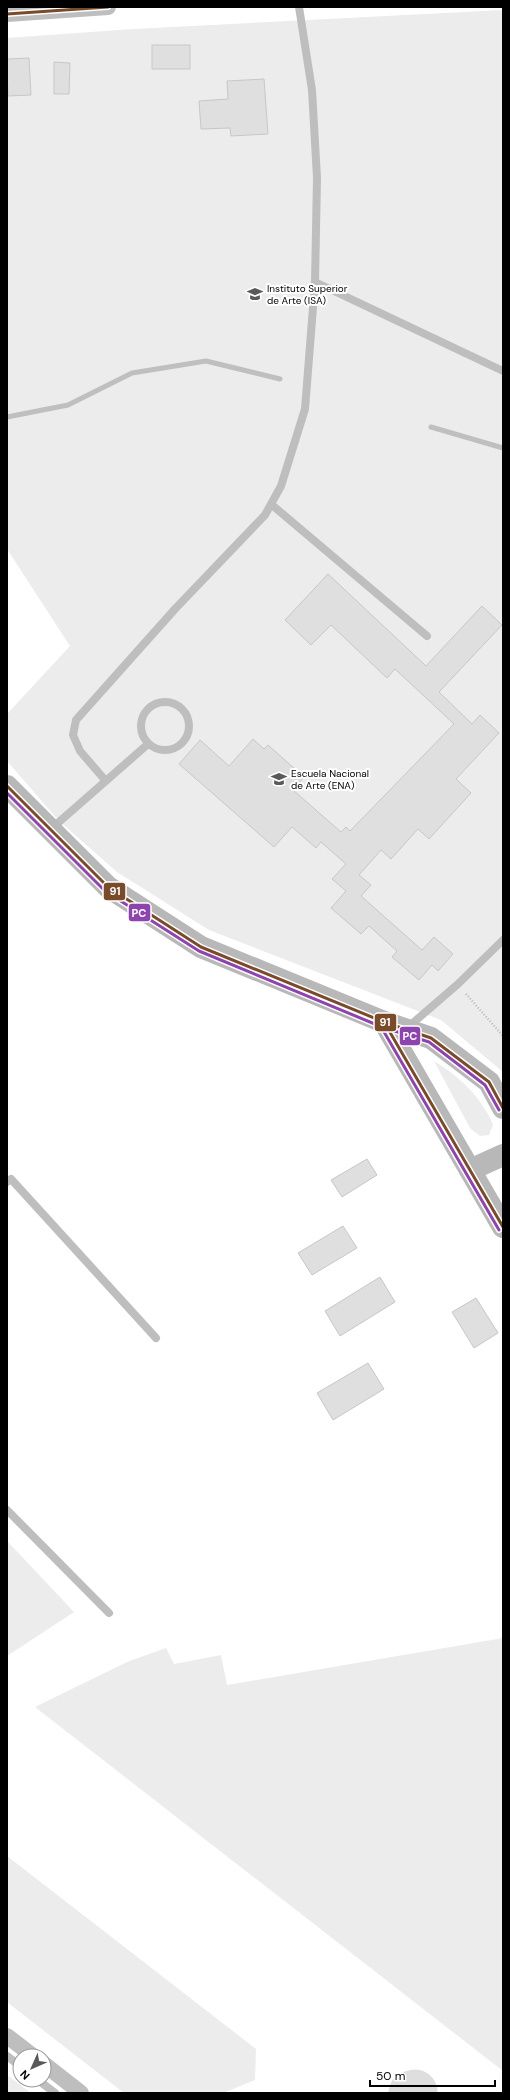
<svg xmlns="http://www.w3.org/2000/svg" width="510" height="2100" font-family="'DM Sans',sans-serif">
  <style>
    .green { fill: #ececec }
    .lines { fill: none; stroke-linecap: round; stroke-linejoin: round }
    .stream { stroke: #bfbfbf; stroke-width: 5 }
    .taxiway { stroke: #dedede; stroke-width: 45 }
    .building { fill: #dfdfdf; stroke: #c7c7c7 }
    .path { stroke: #b9b9b9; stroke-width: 2.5; stroke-dasharray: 1 2; stroke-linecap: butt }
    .lane { stroke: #bebebe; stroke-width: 8 }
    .street { stroke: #bebebe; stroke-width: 16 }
    .secondary { stroke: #b8b8b8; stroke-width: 22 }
    .bus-1-casing { stroke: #fff; stroke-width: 6 }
    .bus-2-casing { stroke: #fff; stroke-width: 6 }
    .bus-1 { stroke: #7a4b2a; stroke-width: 3 }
    .bus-2 { stroke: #8e44ad; stroke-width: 3 }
    .labels { text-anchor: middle; stroke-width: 4; stroke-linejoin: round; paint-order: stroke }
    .poi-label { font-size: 10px; fill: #000; stroke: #fff; text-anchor: start }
    .line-badge { stroke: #fff; stroke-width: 1.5 }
    .badge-label { font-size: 11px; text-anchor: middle; font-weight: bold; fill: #fff }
  </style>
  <rect width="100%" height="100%" fill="#fff"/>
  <g class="green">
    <path d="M503,10v1062l-62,-52 -232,-90 -92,-58 -58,-51 -52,-60v-47l63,-68 -63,-97v-511l126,-9z"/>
    <path d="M434,1061c25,15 48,37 59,64l-4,10 -9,1 -10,-8z"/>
    <path d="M7,1541l67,71 -67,44z"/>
    <path d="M503,1638v433l-468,-364 92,-45 39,-14 8,16 47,-9 6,30z"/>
    <path d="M7,1856l249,193 -1,31 -32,13h-99l-117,-91z"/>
    <path d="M7,2075l24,18h-24z"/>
  </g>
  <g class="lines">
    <g class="stream">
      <path d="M7,417l61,-12 64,-32 74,-12 74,18"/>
      <path d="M431,427l72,21"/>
    </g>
    <path class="taxiway" d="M411,2093l4,-1"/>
  </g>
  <g class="building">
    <rect x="152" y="45" width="38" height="24"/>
    <path d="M29,58l2,37 -23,1 -1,-37z"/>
    <path d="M54,62l16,1 -1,31h-15z"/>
    <path d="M264,79l4,55 -37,2 -1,-8 -29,1 -2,-28 29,-2 -1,-18z"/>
    <path d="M328,574l98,92 56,-60 20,19 -63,67 33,32 8,-9 19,18 -43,46 15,14 -42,46 -11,-10 -27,30 -10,-9 -22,25 12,10 -10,11 61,54 12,-13 19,17 -15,17 -6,-6 -13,15 -27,-23 5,-6 -28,-25 -8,8 -30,-26 15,-17 -14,-12 14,-15 -25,-22 -5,6 -24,-21 -18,20 -95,-83 21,-24 29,26 24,-27 11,10 4,-4 36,32 -11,13 48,42 5,-5 4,4 104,-107 -59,-55 -8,9 -56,-53 -20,20 -26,-25z"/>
    <path d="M367,1159l10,16 -35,22 -11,-17z"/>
    <path d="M343,1226l14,22 -45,27 -14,-22z"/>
    <path d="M380,1277l15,25 -55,34 -15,-25z"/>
    <path d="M476,1298l22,35 -24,15 -22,-36z"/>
    <path d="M368,1363l16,26 -51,31 -16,-27z"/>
  </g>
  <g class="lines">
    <path class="path" d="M466,994l37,42"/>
    <g class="lane">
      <path d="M315,282l188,89"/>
      <path d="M272,505l155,131"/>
      <circle cx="165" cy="726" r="24"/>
      <path d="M105,780l-25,-29 -7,-16 3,-15 99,-111 90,-94 16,-29 24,-77 10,-127 2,-104 -5,-88 -13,-83"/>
      <path d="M51,829l97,-85"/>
      <path d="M407,1028l51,-44 45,-44"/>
      <path d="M7,1182l4,-3 145,159"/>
      <path d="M7,1510l102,103"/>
      <path d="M7,2056l13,10"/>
      <path d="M38,2080l17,13"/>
    </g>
    <g class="street">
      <path d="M7,14l101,-7"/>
      <path d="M7,2036l26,20"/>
      <path d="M44,2064l37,29"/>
    </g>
    <g class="secondary">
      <path d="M7,786l101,101 93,60 183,75 47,16 58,44 14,26"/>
      <path d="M384,1022l119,205"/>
      <path d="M470,1170l33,-15"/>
    </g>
    <defs>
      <g id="bus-1">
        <path d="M7,14l101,-7"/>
        <path d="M7,786l101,101 93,60 183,75 47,16 58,44 14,26"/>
        <path d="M384,1022l119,205"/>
      </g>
      <g id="bus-2">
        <path d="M7,793l98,98 94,60 183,76 47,15 56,43 14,25"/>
        <path d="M380,1025l119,205"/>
      </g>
    </defs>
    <use href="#bus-1" class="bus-1-casing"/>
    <use href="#bus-2" class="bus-2-casing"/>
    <use href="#bus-1" class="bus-1"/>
    <use href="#bus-2" class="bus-2"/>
  </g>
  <defs>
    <symbol id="university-bare" viewBox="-9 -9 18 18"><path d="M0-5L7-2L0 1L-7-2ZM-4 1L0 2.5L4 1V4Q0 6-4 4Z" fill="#595959" stroke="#fff" stroke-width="2.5" paint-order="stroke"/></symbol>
    <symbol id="school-bare" viewBox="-9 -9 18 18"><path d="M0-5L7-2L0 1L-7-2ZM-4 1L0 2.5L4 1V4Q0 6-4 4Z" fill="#595959" stroke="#fff" stroke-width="2.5" paint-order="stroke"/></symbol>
  </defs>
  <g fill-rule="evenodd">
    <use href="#university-bare" x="244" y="283" width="22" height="22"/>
    <use href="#school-bare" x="268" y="768" width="22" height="22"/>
  </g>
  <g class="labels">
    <g class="poi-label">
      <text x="267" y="292">Instituto Superior<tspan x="267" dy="12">de Arte (ISA)</tspan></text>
      <text x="291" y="777">Escuela Nacional<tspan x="291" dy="12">de Arte (ENA)</tspan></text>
    </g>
  </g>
  <g class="line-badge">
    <rect x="103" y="882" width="23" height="19" rx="4" fill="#7a4b2a"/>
    <rect x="128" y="903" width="23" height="19" rx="4" fill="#8e44ad"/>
    <rect x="374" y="1013" width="23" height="19" rx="4" fill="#7a4b2a"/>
    <rect x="399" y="1026" width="22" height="20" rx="4" fill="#8e44ad"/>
  </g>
  <g class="badge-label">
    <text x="115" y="895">91</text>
    <text x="139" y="917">PC</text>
    <text x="385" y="1026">91</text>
    <text x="410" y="1040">PC</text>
  </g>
  <rect width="510" height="2100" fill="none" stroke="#000000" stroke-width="16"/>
  <g transform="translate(32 2068) rotate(225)"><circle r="19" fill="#ffffff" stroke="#999999"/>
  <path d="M0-3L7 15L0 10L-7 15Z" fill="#595959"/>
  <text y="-6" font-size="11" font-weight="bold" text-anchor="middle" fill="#000000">N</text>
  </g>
  <path d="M370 2080v6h125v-6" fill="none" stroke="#000000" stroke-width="2"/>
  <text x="376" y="2080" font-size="12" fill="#000000" stroke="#ffffff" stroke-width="3" paint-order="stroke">50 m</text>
</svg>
